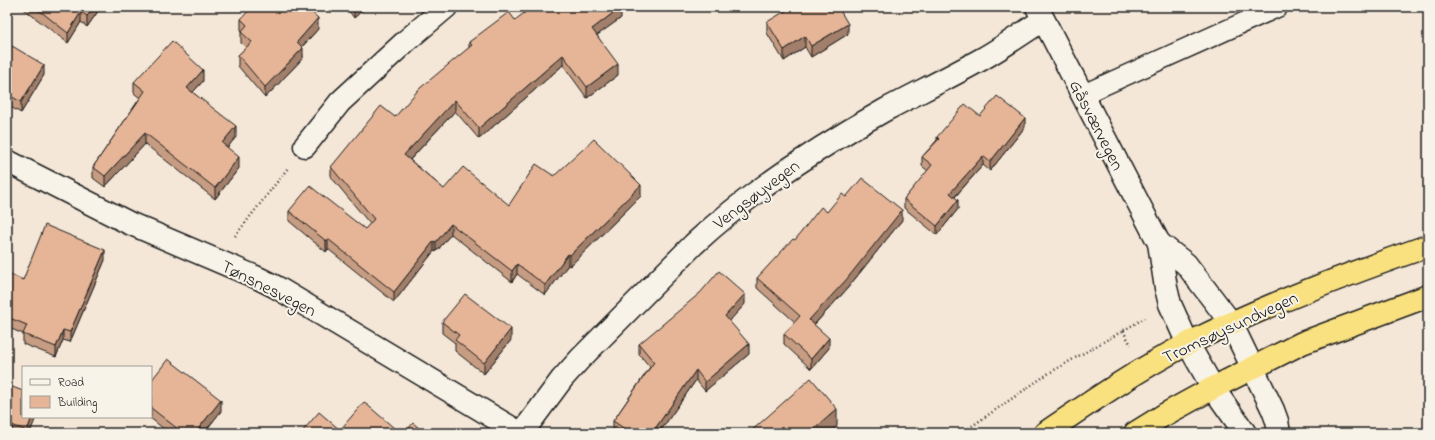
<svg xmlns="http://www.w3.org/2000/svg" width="1435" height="440" font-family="'Indie Flower',sans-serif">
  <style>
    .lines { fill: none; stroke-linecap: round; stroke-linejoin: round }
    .lane-casing { stroke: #1c1c1c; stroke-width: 22 }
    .street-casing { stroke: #1c1c1c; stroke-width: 25 }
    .highway-casing { stroke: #1c1c1c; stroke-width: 25 }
    .path { stroke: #1c1c1c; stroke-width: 2.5; stroke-dasharray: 1 3; stroke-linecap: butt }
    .lane { stroke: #f7f3e8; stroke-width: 19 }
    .street { stroke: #f7f3e8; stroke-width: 22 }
    .highway { stroke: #fae180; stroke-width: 22 }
    .wall { fill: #c69c82; stroke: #1c1c1c }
    .shaded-wall { fill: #a17f6a; stroke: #1c1c1c }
    .building { fill: #e6b597; stroke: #1c1c1c }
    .labels { text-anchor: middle; stroke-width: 4; stroke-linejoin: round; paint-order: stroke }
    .street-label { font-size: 18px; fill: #1c1c1c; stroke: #f7f3e8 }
  </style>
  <rect width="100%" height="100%" fill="#f4e7d8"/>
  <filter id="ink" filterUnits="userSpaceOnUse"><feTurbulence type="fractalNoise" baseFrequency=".025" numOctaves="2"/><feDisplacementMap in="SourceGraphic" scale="8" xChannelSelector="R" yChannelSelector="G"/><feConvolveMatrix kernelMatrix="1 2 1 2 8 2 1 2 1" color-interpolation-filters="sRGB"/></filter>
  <g filter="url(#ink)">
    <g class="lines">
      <defs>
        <path id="lane" d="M1082,95l196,-88"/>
        <g id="street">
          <path d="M1037,7l122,236 7,45 4,16 18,40 25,44 32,45"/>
          <path d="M305,146l35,-44 66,-61 40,-34"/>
          <path d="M7,161l122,62 129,55 18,9 244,146"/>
          <path d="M1159,243l27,21 45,59 42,87 4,11 2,12"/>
          <path d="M522,433l40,-54 18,-20 114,-115c57,-53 123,-96 191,-134 32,-17 65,-33 97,-51 21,-12 41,-26 61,-39"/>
        </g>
        <g id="highway">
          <path d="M1045,433c47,-32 94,-64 144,-90 77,-38 158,-69 239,-97"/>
          <path d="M1135,433l29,-18 49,-27 89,-45 126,-47"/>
        </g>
      </defs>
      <use href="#lane" class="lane-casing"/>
      <use href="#street" class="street-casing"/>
      <use href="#highway" class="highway-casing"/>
      <g class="path">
        <path d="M235,236l53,-68"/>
        <path d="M1123,331l8,14"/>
        <path d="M962,433l87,-60 96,-55"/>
      </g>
      <use href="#lane" class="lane"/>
      <use href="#street" class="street"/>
      <use href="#highway" class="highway"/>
    </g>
    <g class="wall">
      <path d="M21,7h80l-14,20 -6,-5 -13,21z"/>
      <path d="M346,7h20l-12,11z"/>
      <path d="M621,18l-24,17 21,40 -31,23 -24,-33 -84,74 -24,-28 -45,49 34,29 65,16 45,-29 87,20 -71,70 -2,-1 -23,30 -28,-21 -5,8 -61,-48 -15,18 -2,-1 -40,51 -66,-53 -2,3 -37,-31v-10l76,18 5,-5 -39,-47v-10l64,-50 74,-69v-6l46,-22z"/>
      <path d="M241,19l77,10 -16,18 1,11 -38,40 -27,-32v-11l8,-7 -5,-5v-11l1,-1 -1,-1z"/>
      <path d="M767,22l81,12 -37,23 -6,-10 -21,14 -17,-28z"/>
      <path d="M7,43l37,32 -23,38 -14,-8z"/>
      <path d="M203,81l-10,11 43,45 -9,11 12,20 -24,31 -70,-55 -40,43 -12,-9v-11l47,-69 -6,-5v-11z"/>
      <path d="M980,116l45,11 -35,44 -7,-6 -28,32 3,12 -21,26 -33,-27v-9l24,-28 -6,-5v-9l15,-17v-3z"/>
      <path d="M846,197l56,23 -56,70 -32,35 15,23 -18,21 -27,-25v-10l11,-12 -38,-34v-10l38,-38 32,-28z"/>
      <path d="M105,260l-35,82 -7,-2 -7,17 -33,-13v-10l-16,-7v-54l16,7z"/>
      <path d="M745,304l-16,17 20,33 -44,37 -9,-11 -37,53h-42l-4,-2v-10l37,-54 -11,-13v-10z"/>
      <path d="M442,322l69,18 -27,34 -29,-23v-8l-13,-10z"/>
      <path d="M151,381l70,30 -17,22h-35l-20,-16h2z"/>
      <path d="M7,385l23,48h-23z"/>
    </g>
    <g class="shaded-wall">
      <path d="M94,7h7l-14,20v-11z"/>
      <path d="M354,7h12l-12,11z"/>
      <path d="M621,7v11l-29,21v-10z"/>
      <path d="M81,12v10l-13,21v-10z"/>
      <path d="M318,18v11l-21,23v-10z"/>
      <path d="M848,24v10l-37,23v-11z"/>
      <path d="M805,36v11l-21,14v-11z"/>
      <path d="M303,48v10l-38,40v-11z"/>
      <path d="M563,55v10l-84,74v-11z"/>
      <path d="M618,64v11l-31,23v-11z"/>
      <path d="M44,65v10l-23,38v-11z"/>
      <path d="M203,70v11l-16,18v-11z"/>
      <path d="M455,100v11l-51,55v-11z"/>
      <path d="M1025,118v9l-35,44v-9z"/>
      <path d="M236,126v11l-14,17v-11z"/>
      <path d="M145,133v11l-40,43v-11z"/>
      <path d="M983,156v9l-33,37v-9z"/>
      <path d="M239,157v11l-24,31v-11z"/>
      <path d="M641,185v11l-71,70v-11z"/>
      <path d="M958,200v9l-21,26v-9z"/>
      <path d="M902,210v10l-56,70 -37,40v-10z"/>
      <path d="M451,224v10l-15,18v-10z"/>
      <path d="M328,239v10l-2,3v-11z"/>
      <path d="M434,241v10l-40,51v-10z"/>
      <path d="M105,250v10l-35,82v-10z"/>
      <path d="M568,254v11l-23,30v-10z"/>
      <path d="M517,264v10l-5,8v-11z"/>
      <path d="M745,294v10l-20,22v-10z"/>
      <path d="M511,329v11l-27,34v-11z"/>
      <path d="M63,330v10l-7,17v-10z"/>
      <path d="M829,338v10l-18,21v-10z"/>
      <path d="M749,344v10l-44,37v-9z"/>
      <path d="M696,370v10l-37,53h-7z"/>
      <path d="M221,400v11l-17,22h-9z"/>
      <path d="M837,409v17l-8,7h-19z"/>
      <path d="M32,417h4l-6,16h-3v-2z"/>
      <path d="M12,425v8h-3z"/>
      <path d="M394,428v5h-3z"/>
    </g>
    <g class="building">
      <path d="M35,7h59l-7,9 -6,-4 -13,21z"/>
      <path d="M252,7h54l12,11 -21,24 6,6 -38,39 -27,-32 14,-13 -11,-10 6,-7 -6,-6z"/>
      <path d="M532,7h89l-29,22 26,35 -31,23 -24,-32 -84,73 -24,-28 -51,55 40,34 19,-22 46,38 27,-41 18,12 40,-37 47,46 -71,70 -2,-1 -23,31 -28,-21 -5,7 -61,-47 -15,18 -2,-1 -40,51 -66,-53 -2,2 -37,-30 21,-25 55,43 9,-10 -43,-52 50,-61 14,11 24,-28 53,-44 -3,-3 40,-30 6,8z"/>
      <path d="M792,7h46l10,17 -37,22 -6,-10 -21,14 -17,-28z"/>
      <path d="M172,41l31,29 -16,18 49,38 -14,17 17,14 -24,31 -70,-55 -40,43 -12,-9 52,-76 -11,-9z"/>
      <path d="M7,43l37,22 -23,37 -14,-8z"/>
      <path d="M997,96l28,22 -35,44 -7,-6 -33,37 8,7 -21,26 -33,-27 28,-34 -10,-8 17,-18 -2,-2 28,-33 15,12z"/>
      <path d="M862,178l40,32 -56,70 -37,40 20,18 -18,21 -27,-25 16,-18 -43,-38 36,-39 2,1 26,-33 6,5 15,-18 4,3z"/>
      <path d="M45,225l60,25 -35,82 -7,-2 -7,17 -33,-13 4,-9 -20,-8v-44l16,7z"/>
      <path d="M719,271l26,23 -20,22 24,28 -44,38 -9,-12 -44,63h-21l-18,-12 41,-59 -15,-18 61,-51z"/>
      <path d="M465,294l46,35 -27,34 -29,-23 4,-5 -17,-13z"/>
      <path d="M168,359l53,41 -26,33h-12l-32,-25v-27z"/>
      <path d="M811,378l26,31 -27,24h-61z"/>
      <path d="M7,385l16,6v26h9l-5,14 -15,-6 -3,8h-2z"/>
      <path d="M364,402l30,26 -3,5h-90l18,-21 21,18z"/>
      <path d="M413,423l12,10h-20z"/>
    </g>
  </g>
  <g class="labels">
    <g class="street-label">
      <text transform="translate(1097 125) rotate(63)" y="6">Gåsværvegen</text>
      <text transform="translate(756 194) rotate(-37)" y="6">Vengsøyvegen</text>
      <text transform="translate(269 288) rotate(27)" y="6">Tønsnesvegen</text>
      <text transform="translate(1230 327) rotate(-25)" y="6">Tromsøysundvegen</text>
    </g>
  </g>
  <rect width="1435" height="440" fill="none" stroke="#f7f3e8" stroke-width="24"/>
  <rect x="12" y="12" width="1411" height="416" fill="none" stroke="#1c1c1c" stroke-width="1.5" filter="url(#ink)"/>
  <rect x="22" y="366" width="130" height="52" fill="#f7f3e8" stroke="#9f9d96"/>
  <rect x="30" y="379" width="20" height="6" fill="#f7f3e8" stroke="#9f9d96"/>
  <text x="58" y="386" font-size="12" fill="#1c1c1c">Road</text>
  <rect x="30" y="396" width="20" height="12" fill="#e6b597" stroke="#9f9d96"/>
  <text x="58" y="406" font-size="12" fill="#1c1c1c">Building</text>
</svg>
